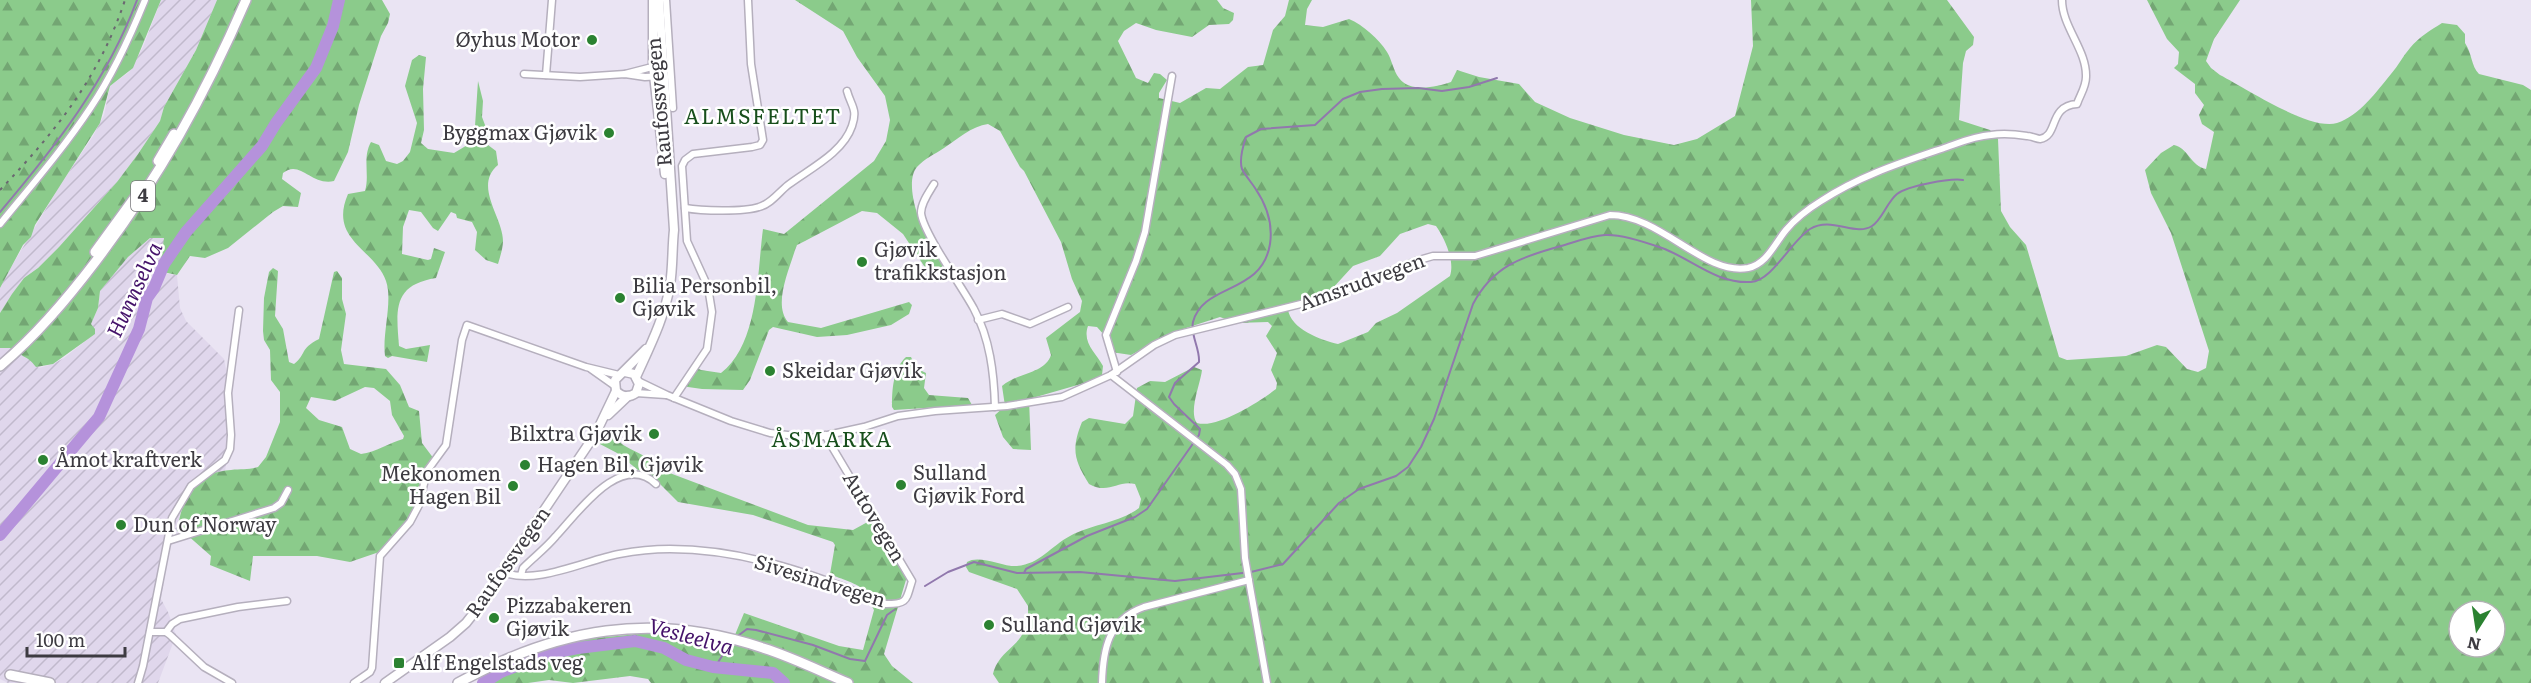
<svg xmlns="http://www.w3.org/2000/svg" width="2531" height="683" font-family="Literata,serif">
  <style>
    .industrial { fill: url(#industrial-furrows) }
    .forest { fill: url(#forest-firs); fill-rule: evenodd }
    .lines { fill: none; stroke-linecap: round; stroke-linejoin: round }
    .stream { stroke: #9178ad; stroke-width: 2 }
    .river { stroke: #b592db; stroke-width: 12 }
    .minor-casing { stroke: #b5afbd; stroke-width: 9 }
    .secondary-casing { stroke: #b5afbd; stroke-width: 11 }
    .primary-casing { stroke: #b5afbd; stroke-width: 12 }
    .trunk-casing { stroke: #b5afbd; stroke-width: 12 }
    .minor { stroke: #fff; stroke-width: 6 }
    .secondary { stroke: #fff; stroke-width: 8 }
    .primary { stroke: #fff; stroke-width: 9 }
    .trunk { stroke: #fff; stroke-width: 9 }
    .rail { stroke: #6a6770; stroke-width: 2; stroke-dasharray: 3 6; stroke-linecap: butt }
    .poi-dot { fill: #2b8231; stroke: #fff; stroke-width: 2 }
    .labels { text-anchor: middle; stroke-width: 5; stroke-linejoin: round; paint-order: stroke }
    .shield { fill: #fff; stroke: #77767a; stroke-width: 1.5 }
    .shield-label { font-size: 18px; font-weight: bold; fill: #3d3b41 }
    .poi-label { font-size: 20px; fill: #3d3b41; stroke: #fff; text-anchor: start }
    .street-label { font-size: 20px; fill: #3d3b41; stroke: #fff }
    .neighbourhood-label { font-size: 21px; letter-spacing: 1.5px; fill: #184f1c; stroke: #fff }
    .water-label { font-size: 21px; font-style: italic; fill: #45136a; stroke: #fff }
  </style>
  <defs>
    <pattern id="industrial-furrows" width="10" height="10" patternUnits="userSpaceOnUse" patternTransform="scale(1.5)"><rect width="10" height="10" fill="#e0d7ec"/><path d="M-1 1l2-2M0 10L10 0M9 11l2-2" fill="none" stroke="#c1b9cc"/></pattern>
    <pattern id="forest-firs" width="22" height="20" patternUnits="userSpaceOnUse" patternTransform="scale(1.5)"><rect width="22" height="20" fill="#8bcb8b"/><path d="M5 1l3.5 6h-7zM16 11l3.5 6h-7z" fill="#73a673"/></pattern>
  </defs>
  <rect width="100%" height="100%" fill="#eae4f3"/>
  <g class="industrial">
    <path d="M161,0h56l-21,50 -32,57 -4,14 -22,33 -21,28 -58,65 -21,21 -14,10 -24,35v-25l7,-14 52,-87 34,-51 11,-21 6,-29 19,-14 14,-25z"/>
    <path d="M158,237l6,1 1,3 -5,26 8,7 9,1 3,33 6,13 38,38 8,40 -2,45 -5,27 -8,1 -34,28 -6,31h-5l-11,68 7,13 8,23 -18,48h-150l-8,-4v-331h10l6,5 14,6 9,9 14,-4 11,-6 19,-15 9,-16 -1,-3 7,-16 2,-17 35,-43 15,-10z"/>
  </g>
  <g class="forest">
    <path d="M0,0h161l-28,68 -23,18 -10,37 -65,102 -4,12 -8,8 -23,43z"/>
    <path d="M217,0h165l8,14 -2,9 -7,13 -22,69 -11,47 -14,29c-23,5 -34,-22 -51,-8l-1,6 19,14 -3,14 -15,-1 -10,6 -45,36 -23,10 -15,-2 -13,19 -14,-3 -3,-5 4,-29h-14l-22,19 -28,34 -2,17 -7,16 4,5v5l-42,30 -17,3c-9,-12 -15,-10 -26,-19h-10v-35l12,-19 12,-16 14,-10 21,-21 58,-65 21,-28 22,-33 4,-14 32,-57z"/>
    <path d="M795,0h422l6,8 11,5 -1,7 -4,4 -20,1 -17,12 -36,-7 -20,-7 -12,8 -6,10 18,37 12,5 6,-10 6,1 7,6 -8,13v5l21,5 26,-15 14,1 28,-22 15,-2 10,-35 12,-14 4,-16h23l-5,9 -2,16 18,2 26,-8c14,6 30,20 38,33 5,8 6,18 12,26 11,15 37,9 52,4l6,-12 22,7 40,7 16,18 35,16 54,17 50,10 23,-6 38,-23 18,-70 -2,-46h196l27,37 -1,8 -7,6 -3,12 -4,57 31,10 8,9 3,72 9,16 16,18 33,112 8,3 59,-4 31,-11 9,2 21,22 11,3 8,-4 3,-17 -38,-118 -20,-40 -6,-23 16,-17 13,-8c14,3 17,21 32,24l8,-37 -12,-8 -3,-9 5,-10 -9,-12v-9l-21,-16 4,-4 1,-12 -12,-13 -20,-39h93l-26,39 -8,22 5,7 9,7c27,14 90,56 117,48 22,-7 40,-32 54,-49 7,-8 12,-18 19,-26 9,-11 21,-18 32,-25l15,2 8,9v9c7,10 6,23 14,31l44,11 8,5v593h-1532l-6,-9c7,-29 37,-26 35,-68l-11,-17 -48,-17 -3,-5 1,-5c12,-8 36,5 50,4 23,-2 34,-20 53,-30 22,-12 49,-13 69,-28l2,-9 -6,-15c-18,-4 -26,11 -46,0 -15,-24 -18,-35 -7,-62l7,-4 36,6 8,-8 4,-28 13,-7 15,1 29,-15 8,3c-1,12 -14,42 -5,53 20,6 62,-21 79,-34l1,-6 -6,-13 6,-17 -11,-17 6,-10 -4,-4 -32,1 -16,-6 -46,15 -43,23 -20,-3 -6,-16 -8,-9 -9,-1c-6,17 8,27 15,40l-1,9 -7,5 -66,19 2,51 -18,-1 -10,-12 -8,-22 10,-9 -3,-20c14,-13 43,-12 49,-31l-5,-17 34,-26 2,-11 -10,-22 -11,-37 -37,-71 -4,-4 -20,-36 -12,-7c-16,2 -32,16 -44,24 -9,6 -20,11 -27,19 -12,14 0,51 8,66 6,11 14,19 18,31l-3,8h-12l-25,-38 -26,-21 -15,-2 -57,30 -8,4 -2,5c-6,20 -22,55 -7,72l33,6 88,-26 3,3 -3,9 -18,11 -44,10 -30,2 -44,-10 -4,3 -19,50 -7,10 -41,-1 -21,-3 12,-20 8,4 20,3c38,-29 36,-100 42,-144l21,5 90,-73 12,-20 4,-21 -5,-24 -28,-39 -14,-26zM1428,224l8,2c9,13 19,35 14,50l-53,37 -21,10 -8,9 -30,12c-17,-4 -48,-15 -50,-35l6,-6 37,-13 22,-24 27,-10 20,-22zM2459,611h36v36h-36z"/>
    <path d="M419,55l7,2 -3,32 1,41 -3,13 7,6 26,4 20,-12 4,-60 5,20 -1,16 6,16v12l8,6 2,14c-25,21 5,52 5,76 0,7 -3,16 -5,23l-12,-4 -11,-10 2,-18 -5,-10 -15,-4 -1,-4 -5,-2 -13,19 -5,-3 -12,-16 -12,-2 -6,17 -1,27 26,6 3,-1 3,-11 11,4 -9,26c-43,7 -40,31 -37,68l7,3 24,-4 -3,17 -35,-6 -4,2 -3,-2c-3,-23 8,-54 1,-75 -11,-32 -58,-41 -38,-87l17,-3c5,-16 -3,-33 6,-49l8,3 7,16 11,3 6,-3 7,-9 7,-29 -12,-37 7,-26z"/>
    <path d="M273,268l5,3 -3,45 8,13 6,33 5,2c13,-10 5,-15 25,-25l15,-67 3,-1 5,7v21l4,15 -5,36 3,14 42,5 14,16 9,22 10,4 3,32 12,16 -14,47 -35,44 -35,12 -33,-6h-64l-3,25 -40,-16 1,-9 -25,-22 -9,-3c6,-34 15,-58 54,-61 10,-1 18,0 27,-3l8,-10 14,-35v-30l-9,-12 -1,-30 -6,-10 -1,-9 1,-33 5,-26zM365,387l9,1 16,13 2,14 12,21 -1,3c-14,4 -27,13 -42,15l-11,-5 -8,-22 -23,-7 -13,-12 5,-11 24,4z"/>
    <path d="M906,357h5l5,11 10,5 -2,15 5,7 39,3 4,7 -78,5 -2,-3c0,-17 1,-38 14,-50z"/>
    <path d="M610,435c8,2 8,7 15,11 16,9 29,13 42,26l141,53 45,5 20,-11 35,54 -24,81 8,12 21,17h-262l-3,-4 -18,-3 -57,7 -24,-3 -21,3h-39l5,-14 21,-11 69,-19 65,-6 81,14 14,-34 95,33 24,4 11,-40c-4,-6 -5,-12 -9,-18 -6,-9 -25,-13 -35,-18l5,-29 -2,-3 -80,-27 -75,-13 -26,-26 -14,-6 -21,-17 -19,-10 3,-5z"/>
  </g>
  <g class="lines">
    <g class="stream">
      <path d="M0,212c55,-65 107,-131 137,-212"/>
      <path d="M1024,573l2,-4 61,-33 48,-19 12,-8 52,-74 1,-6 -26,-25 -5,-7 6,-14 24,-21c1,-14 -9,-27 -6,-40 10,-39 69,-27 77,-78 3,-20 -4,-40 -15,-56 -4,-6 -10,-13 -13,-19 -3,-9 1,-23 4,-32l15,-8 54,-4 28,-26 17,-7 22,-3 36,-1 24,3 27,-4 28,-9"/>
      <path d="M925,586l23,-14 26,-10 43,11 63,-1 95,9 76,-9 32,-8 56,-61 20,-14 37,-13 12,-9 13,-20 13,-28 39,-115c20,-38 48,-47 88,-58 14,-4 29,-10 44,-11 15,-1 43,8 57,13 30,11 54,36 89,34 21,-1 40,-41 59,-53 22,-13 45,8 62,-3 10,-6 15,-24 25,-32 10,-8 53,-16 66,-14"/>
      <path d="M735,638l12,-9 9,1 57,15 37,14 15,2 22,-46 7,-5"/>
      <path d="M715,667l16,-25"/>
    </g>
    <g class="river">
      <path d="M0,535l99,-118 40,-88 8,-31 7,-10 10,-24 22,-32 76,-86 14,-23 40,-55 17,-42 6,-26"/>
      <path d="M483,683l18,-11 45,-18 32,-6 57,-7 29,7 22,12 27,7 60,6 11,10"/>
    </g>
    <defs>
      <g id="minor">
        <path d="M666,0l7,108"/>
        <path d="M524,74l56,3 45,-3 20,3 18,-1"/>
        <path d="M625,74l31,-8"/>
        <path d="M546,75l6,-75"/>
        <path d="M934,184c-5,8 -13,19 -13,29 2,20 42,75 53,96 16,30 20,64 21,98"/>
        <path d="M685,208c16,3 59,4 74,-1 12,-3 20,-15 29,-22 21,-16 55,-32 64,-59 6,-17 -1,-20 -5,-35"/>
        <path d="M0,224c31,-38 64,-76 91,-117 22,-33 39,-70 54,-107"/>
        <path d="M978,320l24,-6 28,10 38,-17"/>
        <path d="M591,369l24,17"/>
        <path d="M1117,372l-11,-37 30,-74 9,-29 27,-156"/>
        <path d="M1111,375l116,90 8,9 6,15 4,69 22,125"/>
        <path d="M638,381l29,14 64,26 39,12 44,5 50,-11 34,-11 37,-5 72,-5 55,-9 49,-22 43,-30 21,-10 150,-37 94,-38 14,-4h42l135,-41c51,0 94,61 138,53 19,-4 27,-25 38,-38 10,-12 22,-21 35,-29 40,-26 82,-39 126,-54 14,-5 28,-11 44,-12 11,-2 24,-1 36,1 4,0 10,3 13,3 19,-3 8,-33 37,-35 3,-9 9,-17 9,-27 1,-27 -24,-50 -24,-77"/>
        <path d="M636,393l30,2"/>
        <path d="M674,398l33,-49 5,-37 -4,-25 -21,-46 -5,-75 3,-6 8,-6 59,-7 8,-2 3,-5 -12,-76 -3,-64"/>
        <path d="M168,541l106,-33 7,-5 7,-13"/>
        <path d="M503,572c32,14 83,-12 116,-18 16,-3 34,-5 51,-5 75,0 147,26 216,55 22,0 20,-4 26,-23l-87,-146"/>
        <path d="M521,575l2,-7c11,-11 23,-20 33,-32 21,-22 65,-86 100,-52"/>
        <path d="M150,632h16l4,3 34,32 28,16"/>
        <path d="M166,632l6,-8 8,-5 58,-12 49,-6"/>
        <path d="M138,683l5,-17 29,-148 19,-32 34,-26 5,-11 1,-14 -3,-42 11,-83"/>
        <path d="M354,683l16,-11 2,-4 8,-112 30,-34 9,-17 8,-34 19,-26 16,-105 5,-15 119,42 33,8"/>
        <path d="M1102,683c1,-34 6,-63 42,-76l105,-27"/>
      </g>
      <g id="secondary">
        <path d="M653,0v66l12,108"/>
        <path d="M625,372l9,2 5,10 -3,9c-7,5 -14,4 -20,-2l-1,-11 31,-31"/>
        <path d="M636,377c13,-29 29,-60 34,-92 3,-18 2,-37 4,-55l-15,-230"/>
        <path d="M608,415l20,-19"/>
        <path d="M385,683l65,-46 16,-14 15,-19 115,-171 20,-42"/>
      </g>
      <g id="primary">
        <path d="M10,675l40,8"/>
        <path d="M458,683c100,-55 194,-72 305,-35 29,9 57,23 85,35"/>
      </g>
      <g id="trunk">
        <path d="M158,161l16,-27"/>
        <path d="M95,252l43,-59"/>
        <path d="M0,366c37,-31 67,-67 96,-105 63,-83 109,-166 150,-261"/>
      </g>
    </defs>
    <use href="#minor" class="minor-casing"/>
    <use href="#secondary" class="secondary-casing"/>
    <use href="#primary" class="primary-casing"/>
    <use href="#trunk" class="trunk-casing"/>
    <use href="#minor" class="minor"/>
    <use href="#secondary" class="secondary"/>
    <use href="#primary" class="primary"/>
    <use href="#trunk" class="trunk"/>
    <path class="rail" d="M0,190c56,-59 99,-112 125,-190"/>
  </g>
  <g class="poi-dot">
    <circle cx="592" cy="40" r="6"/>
    <circle cx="609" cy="133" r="6"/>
    <circle cx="862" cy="262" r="6"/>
    <circle cx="620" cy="298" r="6"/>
    <circle cx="770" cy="371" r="6"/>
    <circle cx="654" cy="434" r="6"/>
    <circle cx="43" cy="460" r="6"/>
    <circle cx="525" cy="465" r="6"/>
    <circle cx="901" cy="485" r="6"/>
    <circle cx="513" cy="486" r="6"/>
    <circle cx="121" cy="525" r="6"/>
    <circle cx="494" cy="618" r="6"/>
    <circle cx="989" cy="625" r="6"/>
    <rect x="393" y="657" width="12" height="12" rx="3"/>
  </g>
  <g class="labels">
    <rect class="shield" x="131" y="181" width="24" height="30" rx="4.5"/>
    <g class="shield-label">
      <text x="143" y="202">4</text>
    </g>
    <g class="poi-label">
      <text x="580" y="47" text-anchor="end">Øyhus Motor</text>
      <text x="597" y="140" text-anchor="end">Byggmax Gjøvik</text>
      <text x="874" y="257">Gjøvik<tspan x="874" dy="23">trafikkstasjon</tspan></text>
      <text x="632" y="293">Bilia Personbil,<tspan x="632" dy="23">Gjøvik</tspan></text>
      <text x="782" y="378">Skeidar Gjøvik</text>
      <text x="642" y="441" text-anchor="end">Bilxtra Gjøvik</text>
      <text x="55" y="467">Åmot kraftverk</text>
      <text x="537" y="472">Hagen Bil, Gjøvik</text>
      <text x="913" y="480">Sulland<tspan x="913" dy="23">Gjøvik Ford</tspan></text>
      <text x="501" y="481" text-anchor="end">Mekonomen<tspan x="501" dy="23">Hagen Bil</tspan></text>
      <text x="133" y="532">Dun of Norway</text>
      <text x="506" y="613">Pizzabakeren<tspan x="506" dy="23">Gjøvik</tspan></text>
      <text x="1001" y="632">Sulland Gjøvik</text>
      <text x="411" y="670">Alf Engelstads veg</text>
    </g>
    <g class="street-label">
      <text transform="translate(659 102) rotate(-95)" y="7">Raufossvegen</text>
      <text transform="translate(1362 282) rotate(-20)" y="7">Amsrudvegen</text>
      <text transform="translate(874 517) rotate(59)" y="7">Autovegen</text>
      <text transform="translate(508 562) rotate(-55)" y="7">Raufossvegen</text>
      <text transform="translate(820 581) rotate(17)" y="7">Sivesindvegen</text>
    </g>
    <g class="neighbourhood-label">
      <text x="763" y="124">ALMSFELTET</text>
      <text x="832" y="447">ÅSMARKA</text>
    </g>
    <g class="water-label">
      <text transform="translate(135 290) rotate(-65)" y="7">Hunnselva</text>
      <text transform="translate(691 637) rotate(15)" y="7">Vesleelva</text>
    </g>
  </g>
  <g transform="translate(2477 629) rotate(192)"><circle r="28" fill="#ffffff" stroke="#b1b1b3" stroke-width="1.5"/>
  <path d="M0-4.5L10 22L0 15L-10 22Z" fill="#2b8231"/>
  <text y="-9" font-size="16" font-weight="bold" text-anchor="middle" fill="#3d3b41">N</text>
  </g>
  <path d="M27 647v9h98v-9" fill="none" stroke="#3d3b41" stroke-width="3"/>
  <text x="36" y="647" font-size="18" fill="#3d3b41" stroke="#ffffff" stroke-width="4.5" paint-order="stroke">100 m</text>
</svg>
